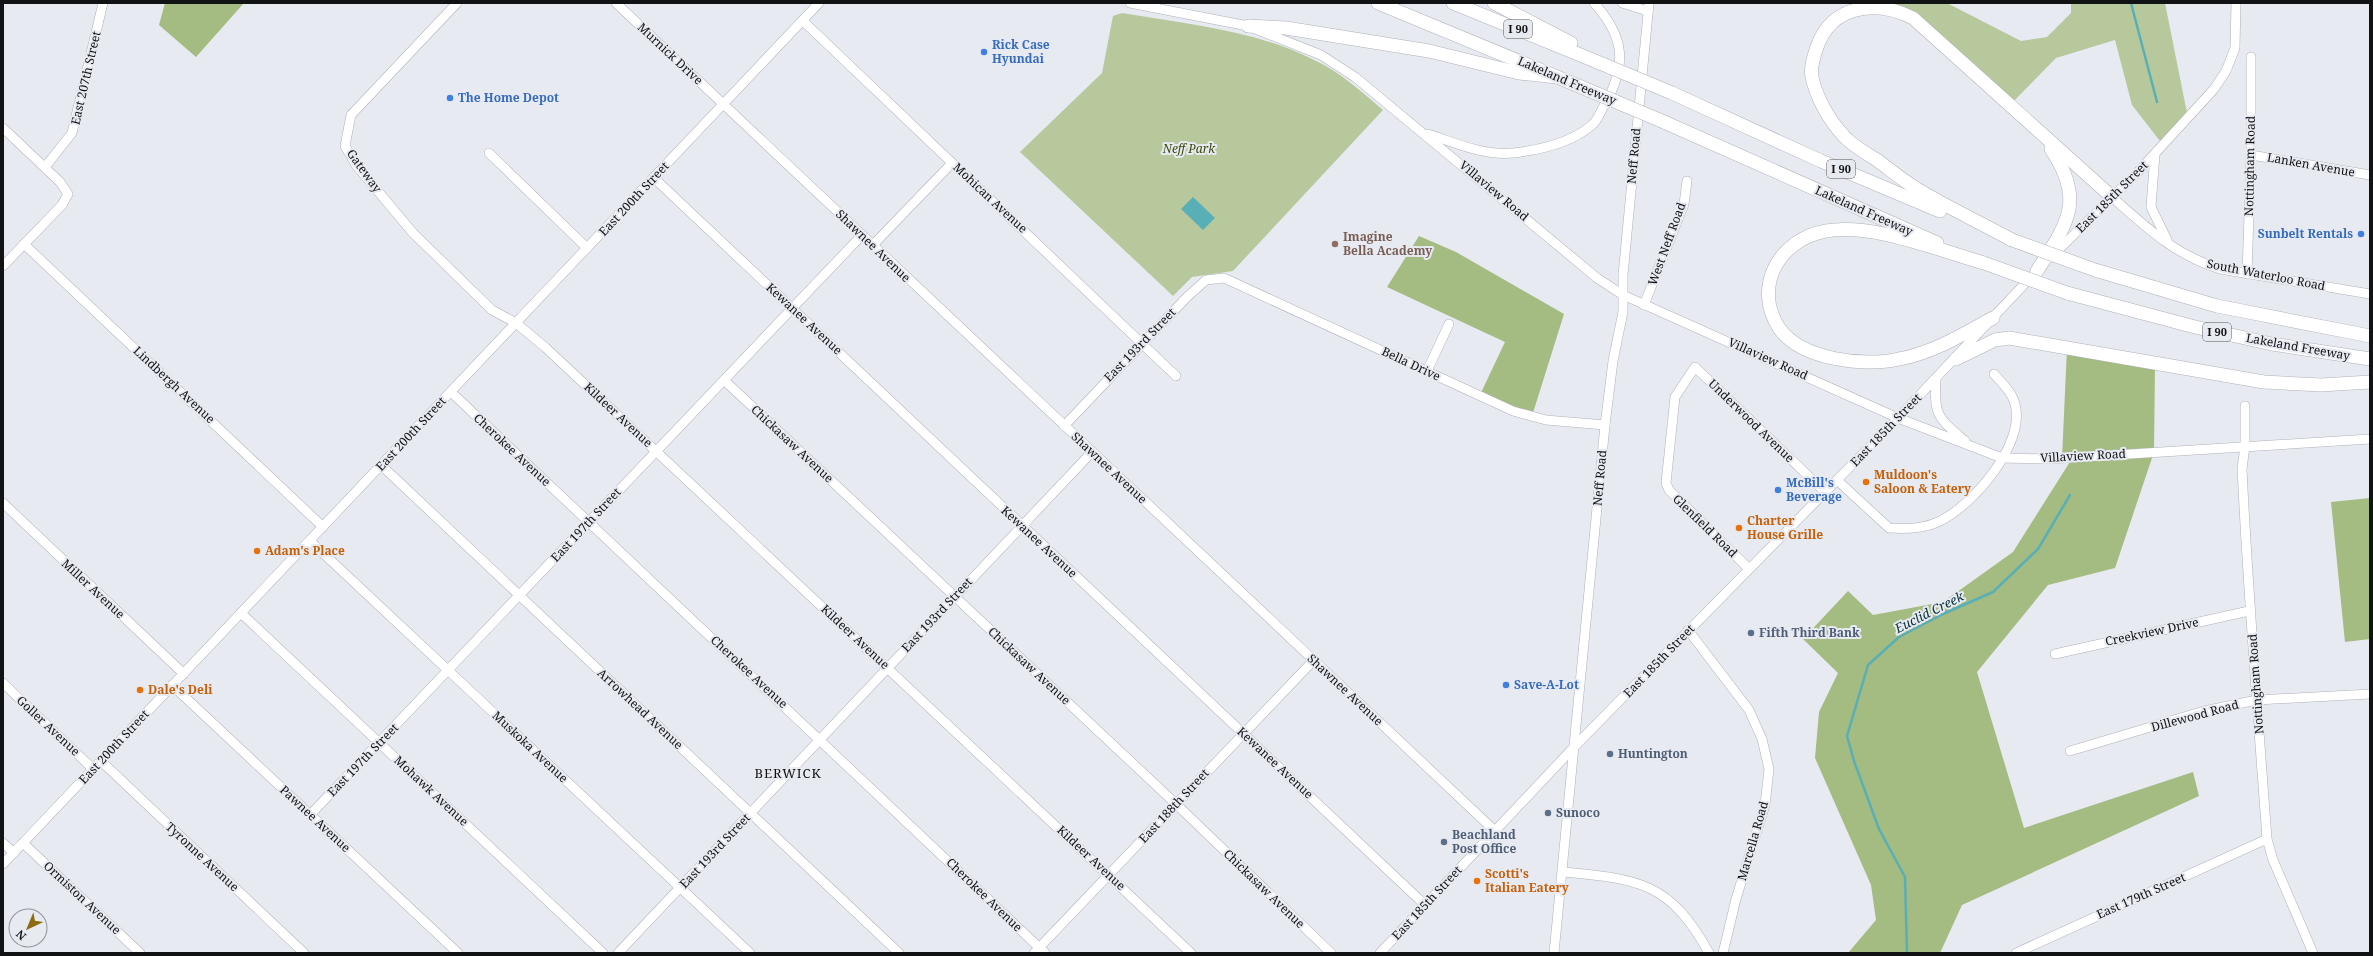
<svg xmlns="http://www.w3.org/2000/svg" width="2373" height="956" font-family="'Noto Serif',serif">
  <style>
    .green { fill: #b7c89d }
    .forest { fill: #a4bb81 }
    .water { fill: #59afb6 }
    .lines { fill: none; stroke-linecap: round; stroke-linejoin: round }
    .stream { stroke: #59afb6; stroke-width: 2.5 }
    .minor-casing { stroke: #aeb1b8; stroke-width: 10 }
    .highway-casing { stroke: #aeb1b8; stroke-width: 14 }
    .minor { stroke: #fff; stroke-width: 9 }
    .highway { stroke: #fff; stroke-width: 13 }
    .highway-bridge-casing { stroke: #aeb1b8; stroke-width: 14; stroke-linecap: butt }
    .highway-bridge { stroke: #fff; stroke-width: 13 }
    .shop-dot { fill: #3f7fe0; stroke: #e8eaf2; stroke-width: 1.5 }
    .education-dot { fill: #8d6e63; stroke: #e8eaf2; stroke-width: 1.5 }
    .food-dot { fill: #e8710a; stroke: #e8eaf2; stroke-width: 1.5 }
    .service-dot { fill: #5c6f8a; stroke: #e8eaf2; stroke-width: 1.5 }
    .labels { text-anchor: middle; stroke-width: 4; stroke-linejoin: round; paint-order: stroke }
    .shield { fill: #e8eaf2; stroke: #525357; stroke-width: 1 }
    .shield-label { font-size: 11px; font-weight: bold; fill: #111214 }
    .shop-label { font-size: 12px; font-weight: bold; fill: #366cbe; stroke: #e8eaf2; text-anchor: start }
    .street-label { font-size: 12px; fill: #111214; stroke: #e8eaf2 }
    .park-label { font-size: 12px; font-style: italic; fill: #384c0a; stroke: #e8eaf2 }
    .education-label { font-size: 12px; font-weight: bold; fill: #785e54; stroke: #e8eaf2; text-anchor: start }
    .food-label { font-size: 12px; font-weight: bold; fill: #c56008; stroke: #e8eaf2; text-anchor: start }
    .service-label { font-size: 12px; font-weight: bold; fill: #4e5e75; stroke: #e8eaf2; text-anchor: start }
    .water-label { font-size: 13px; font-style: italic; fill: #083337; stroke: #e8eaf2 }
    .neighbourhood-label { font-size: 13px; letter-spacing: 1px; fill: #111214; stroke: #e8eaf2 }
  </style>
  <rect width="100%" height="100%" fill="#e8eaf2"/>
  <g class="green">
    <path d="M1883,3h64l74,38 26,-4 24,-24v-10h94l23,115 -25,27 -31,-40 -17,-65 -59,18 -46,47 -48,-42z"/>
    <path d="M1122,13c65,11 133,17 192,47 26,12 48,32 69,50l-150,161 -41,6 -19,19 -153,-144 82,-79 11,-57z"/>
  </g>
  <g class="forest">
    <path d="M165,3h79l-48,54 -37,-32z"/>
    <path d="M1419,236l37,16 108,62 -32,102 -53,-19 26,-55 -118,-55z"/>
    <path d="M2067,348l88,16 -1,88 -39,116 -67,17 -71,87 47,156 169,-56 6,24 -237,109 -22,48h-92l28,-33 -5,-35 -56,-127 4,-46 19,-39 -35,-34 45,-48 25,24 70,-13 70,-50 60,-95 -11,1z"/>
    <path d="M2370,498v141l-25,3 -14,-140z"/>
  </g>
  <path class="water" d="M1193,197l22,21 -12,12 -22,-21z"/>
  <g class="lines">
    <g class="stream">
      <path d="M2131,3l26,99"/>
      <path d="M1907,953l-2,-76 -26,-48 -25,-68 -7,-25 21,-71 31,-28 44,-23 50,-22 45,-43 32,-54"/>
    </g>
    <defs>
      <g id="minor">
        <path d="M457,3l-106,112 -6,31 11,19 57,68 79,77 24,13 30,25 645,605"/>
        <path d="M616,3l879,828"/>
        <path d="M1130,3l118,23 73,29 34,22 242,201 26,17 275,123 104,40 48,1 320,-20"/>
        <path d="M1622,3l26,8"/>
        <path d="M803,21l373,355"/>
        <path d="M3,128l57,54 8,12 -6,11 -59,61"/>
        <path d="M1428,134c27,9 56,22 85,19 27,-3 58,-10 79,-28 6,-5 9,-15 13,-21 22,-39 20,-67 -11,-101"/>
        <path d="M489,153l98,95"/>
        <path d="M2155,154l-4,53 16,33"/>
        <path d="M2251,155l119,20"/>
        <path d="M45,167l27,-34 31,-130"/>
        <path d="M654,178l771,727"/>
        <path d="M2112,197c35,31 63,58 108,72l150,25"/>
        <path d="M24,244l299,283"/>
        <path d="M872,246l80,-83"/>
        <path d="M2050,258l87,-85 77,-84 12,-18 9,-23 1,-45"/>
        <path d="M2247,274l4,-119v-98"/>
        <path d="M1644,305l40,-101 3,-23"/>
        <path d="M1427,371l22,-47"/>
        <path d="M1936,379c-2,37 1,38 29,62"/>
        <path d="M725,381l451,423 155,149"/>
        <path d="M451,392l594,561"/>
        <path d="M2245,406v40l-3,23c6,124 16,247 25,370l6,21 40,93"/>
        <path d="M1064,426l123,-129 19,-17 18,-2 289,133 33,9 59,5"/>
        <path d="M381,465l518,488"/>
        <path d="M1837,480l52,48c17,1 35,1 51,-7 33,-16 86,-77 75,-117 -3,-12 -13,-21 -21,-30"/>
        <path d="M3,503l181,171"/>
        <path d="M310,541l440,412"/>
        <path d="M1749,569l-80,-79 -3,-7 9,-86 20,-30 131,126"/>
        <path d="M241,613l362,340"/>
        <path d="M1688,630l61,80 13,29 7,30 -4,36 -29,94 -13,54"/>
        <path d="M2055,654l194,-43"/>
        <path d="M3,683l90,86"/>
        <path d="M172,685l286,268"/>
        <path d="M2070,751l134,-40 53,-11 113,-6"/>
        <path d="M101,761l203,192"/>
        <path d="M310,815l552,-580"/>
        <path d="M3,843l11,10"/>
        <path d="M23,843l117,110"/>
        <path d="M3,864l816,-861"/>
        <path d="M1563,872c76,7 107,10 146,81"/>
        <path d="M618,953l474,-501"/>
        <path d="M1034,953l280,-293"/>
        <path d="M1380,953l195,-207 323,-328 135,-143"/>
        <path d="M1554,953l51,-528 8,-64 10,-49v-37l26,-272"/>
        <path d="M2016,953l251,-114"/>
      </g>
      <g id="highway">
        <path d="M1378,3l196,81"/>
        <path d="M1453,3l130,53"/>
        <path d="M1494,3l77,40"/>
        <path d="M1248,26l38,2 143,23 90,22 38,4"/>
        <path d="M1672,93l149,68 119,50"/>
        <path d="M1664,122l273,121"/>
        <path d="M2012,240c-29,-16 -59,-30 -88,-47 -17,-9 -32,-22 -47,-33 -11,-7 -26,-15 -34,-25 -14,-15 -27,-38 -31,-58 -2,-10 2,-21 5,-30 15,-43 60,-47 96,-29l199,179"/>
        <path d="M1984,263c-46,-13 -111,-40 -158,-32 -46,8 -74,55 -47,97 22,32 86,39 120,31 34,-6 64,-25 94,-41"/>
        <path d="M2095,270l122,36 153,30"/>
        <path d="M2037,271c30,-47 49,-70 14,-122"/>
        <path d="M2067,293l128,34 77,17 98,15"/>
        <path d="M1956,359l39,-19 14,-2 255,44 57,3 49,-3"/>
      </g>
    </defs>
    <use href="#minor" class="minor-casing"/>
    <use href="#highway" class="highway-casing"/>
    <use href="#minor" class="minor"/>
    <use href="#highway" class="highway"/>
    <defs>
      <g id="highway-bridge">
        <path d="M1583,56l89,37"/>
        <path d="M1574,84l90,38"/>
        <path d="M2012,240l83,30"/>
        <path d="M1984,263l83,30"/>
      </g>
    </defs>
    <use href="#highway-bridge" class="highway-bridge-casing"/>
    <use href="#highway-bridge" class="highway-bridge"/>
  </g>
  <g class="shop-dot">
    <circle cx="984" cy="52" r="4"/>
    <circle cx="450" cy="98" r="4"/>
    <circle cx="2361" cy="234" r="4"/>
    <circle cx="1778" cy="490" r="4"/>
    <circle cx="1506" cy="685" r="4"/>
  </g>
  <circle class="education-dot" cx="1335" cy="244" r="4"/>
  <g class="food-dot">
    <circle cx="1866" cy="482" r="4"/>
    <circle cx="1739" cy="528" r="4"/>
    <circle cx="257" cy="551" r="4"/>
    <circle cx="140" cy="690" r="4"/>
    <circle cx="1477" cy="881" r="4"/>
  </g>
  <g class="service-dot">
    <circle cx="1751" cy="633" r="4"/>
    <circle cx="1610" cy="754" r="4"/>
    <circle cx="1548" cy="813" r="4"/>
    <circle cx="1444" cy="842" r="4"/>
  </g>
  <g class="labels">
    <g class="shield">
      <rect x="1504" y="20" width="28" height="18" rx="3"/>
      <rect x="1827" y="160" width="28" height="18" rx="3"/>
      <rect x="2203" y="323" width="28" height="18" rx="3"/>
    </g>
    <g class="shield-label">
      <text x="1518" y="33">I 90</text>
      <text x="1841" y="173">I 90</text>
      <text x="2217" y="336">I 90</text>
    </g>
    <g class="shop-label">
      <text x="992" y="49">Rick Case<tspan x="992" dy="14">Hyundai</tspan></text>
      <text x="458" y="102">The Home Depot</text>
      <text x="2353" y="238" text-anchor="end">Sunbelt Rentals</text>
      <text x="1786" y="487">McBill's<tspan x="1786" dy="14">Beverage</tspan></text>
      <text x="1514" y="689">Save-A-Lot</text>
    </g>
    <g class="street-label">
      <text transform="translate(670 54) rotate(43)" y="4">Murnick Drive</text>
      <text transform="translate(86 78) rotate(-77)" y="4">East 207th Street</text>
      <text transform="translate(1567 81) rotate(23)" y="4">Lakeland Freeway</text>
      <text transform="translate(1634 156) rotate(-85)" y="4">Neff Road</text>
      <text transform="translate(2311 165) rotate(10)" y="4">Lanken Avenue</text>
      <text transform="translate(2250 166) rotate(-89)" y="4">Nottingham Road</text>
      <text transform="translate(364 171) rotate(54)" y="4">Gateway</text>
      <text transform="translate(1494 191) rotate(40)" y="4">Villaview Road</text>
      <text transform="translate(2112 197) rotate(-45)" y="4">East 185th Street</text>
      <text transform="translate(990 198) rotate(43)" y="4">Mohican Avenue</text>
      <text transform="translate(634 199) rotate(-47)" y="4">East 200th Street</text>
      <text transform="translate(1864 211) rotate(24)" y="4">Lakeland Freeway</text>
      <text transform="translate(1667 244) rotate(-70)" y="4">West Neff Road</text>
      <text transform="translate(873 246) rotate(44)" y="4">Shawnee Avenue</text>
      <text transform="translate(2266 275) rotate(11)" y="4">South Waterloo Road</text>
      <text transform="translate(804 319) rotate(43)" y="4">Kewanee Avenue</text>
      <text transform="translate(1140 345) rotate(-46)" y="4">East 193rd Street</text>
      <text transform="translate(2298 347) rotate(10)" y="4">Lakeland Freeway</text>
      <text transform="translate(1768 359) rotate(24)" y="4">Villaview Road</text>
      <text transform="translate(1411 364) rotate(25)" y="4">Bella Drive</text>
      <text transform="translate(174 385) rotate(43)" y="4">Lindbergh Avenue</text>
      <text transform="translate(618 415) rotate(43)" y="4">Kildeer Avenue</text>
      <text transform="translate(1751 421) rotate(44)" y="4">Underwood Avenue</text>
      <text transform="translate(1886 430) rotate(-46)" y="4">East 185th Street</text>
      <text transform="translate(411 434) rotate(-47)" y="4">East 200th Street</text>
      <text transform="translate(792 444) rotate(43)" y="4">Chickasaw Avenue</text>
      <text transform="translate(512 450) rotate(43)" y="4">Cherokee Avenue</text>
      <text transform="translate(2083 456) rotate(-3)" y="4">Villaview Road</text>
      <text transform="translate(1109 468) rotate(43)" y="4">Shawnee Avenue</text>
      <text transform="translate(1600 478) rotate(-85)" y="4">Neff Road</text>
      <text transform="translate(586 525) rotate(-47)" y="4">East 197th Street</text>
      <text transform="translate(1705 526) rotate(44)" y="4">Glenfield Road</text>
      <text transform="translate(1039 542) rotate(43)" y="4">Kewanee Avenue</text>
      <text transform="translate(93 589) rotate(43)" y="4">Miller Avenue</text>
      <text transform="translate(937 615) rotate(-47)" y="4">East 193rd Street</text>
      <text transform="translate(2152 632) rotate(-12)" y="4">Creekview Drive</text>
      <text transform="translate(855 637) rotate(43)" y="4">Kildeer Avenue</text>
      <text transform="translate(1659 661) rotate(-46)" y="4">East 185th Street</text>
      <text transform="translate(1029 666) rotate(43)" y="4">Chickasaw Avenue</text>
      <text transform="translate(749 672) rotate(43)" y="4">Cherokee Avenue</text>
      <text transform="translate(2256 684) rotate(-94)" y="4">Nottingham Road</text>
      <text transform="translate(1345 690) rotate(43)" y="4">Shawnee Avenue</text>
      <text transform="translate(640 709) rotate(43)" y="4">Arrowhead Avenue</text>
      <text transform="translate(2195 716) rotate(-15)" y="4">Dillewood Road</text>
      <text transform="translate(48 726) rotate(43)" y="4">Goller Avenue</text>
      <text transform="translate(114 747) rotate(-47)" y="4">East 200th Street</text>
      <text transform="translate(530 747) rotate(43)" y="4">Muskoka Avenue</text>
      <text transform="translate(363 760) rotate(-46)" y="4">East 197th Street</text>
      <text transform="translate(1275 763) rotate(43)" y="4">Kewanee Avenue</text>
      <text transform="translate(431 791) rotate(43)" y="4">Mohawk Avenue</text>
      <text transform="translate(1174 806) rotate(-47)" y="4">East 188th Street</text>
      <text transform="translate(315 819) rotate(43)" y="4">Pawnee Avenue</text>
      <text transform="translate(1753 841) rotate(-74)" y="4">Marcella Road</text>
      <text transform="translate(715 851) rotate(-47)" y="4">East 193rd Street</text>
      <text transform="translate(202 857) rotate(43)" y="4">Tyronne Avenue</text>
      <text transform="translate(1091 858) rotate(43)" y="4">Kildeer Avenue</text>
      <text transform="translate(1264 889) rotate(44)" y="4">Chickasaw Avenue</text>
      <text transform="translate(984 895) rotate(44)" y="4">Cherokee Avenue</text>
      <text transform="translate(2141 896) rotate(-24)" y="4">East 179th Street</text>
      <text transform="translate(82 898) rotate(43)" y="4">Ormiston Avenue</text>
      <text transform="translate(1427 903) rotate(-47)" y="4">East 185th Street</text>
    </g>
    <g class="park-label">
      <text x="1189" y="153">Neff Park</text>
    </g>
    <g class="education-label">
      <text x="1343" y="241">Imagine<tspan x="1343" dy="14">Bella Academy</tspan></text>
    </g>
    <g class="food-label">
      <text x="1874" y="479">Muldoon's<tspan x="1874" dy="14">Saloon &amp; Eatery</tspan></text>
      <text x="1747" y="525">Charter<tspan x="1747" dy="14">House Grille</tspan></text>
      <text x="265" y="555">Adam's Place</text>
      <text x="148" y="694">Dale's Deli</text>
      <text x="1485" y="878">Scotti's<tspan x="1485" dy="14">Italian Eatery</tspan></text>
    </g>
    <g class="service-label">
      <text x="1759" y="637">Fifth Third Bank</text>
      <text x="1618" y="758">Huntington</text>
      <text x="1556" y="817">Sunoco</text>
      <text x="1452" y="839">Beachland<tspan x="1452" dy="14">Post Office</tspan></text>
    </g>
    <g class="water-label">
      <text transform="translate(1929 612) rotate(-27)" y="5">Euclid Creek</text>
    </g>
    <g class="neighbourhood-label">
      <text x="788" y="778">BERWICK</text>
    </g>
  </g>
  <rect width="2373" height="956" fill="none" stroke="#111214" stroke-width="8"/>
  <g transform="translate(28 928) rotate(224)"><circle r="19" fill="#e8eaf2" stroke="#929499"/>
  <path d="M0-3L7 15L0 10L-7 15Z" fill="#8d6c0f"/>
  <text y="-6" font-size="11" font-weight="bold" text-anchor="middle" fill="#111214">N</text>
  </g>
</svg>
